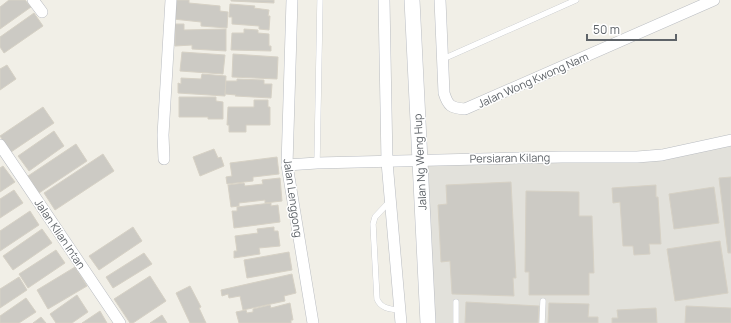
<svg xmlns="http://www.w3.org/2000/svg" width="731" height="323" font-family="Manrope,sans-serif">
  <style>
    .industrial { fill: #e2e1db }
    .building { fill: #cccac4; stroke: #d6d1c5 }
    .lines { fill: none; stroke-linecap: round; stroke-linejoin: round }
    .lane-casing { stroke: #b9bcc1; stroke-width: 6 }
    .street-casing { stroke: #b9bcc1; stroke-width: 12 }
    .secondary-casing { stroke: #babdc3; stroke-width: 16 }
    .lane { stroke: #fff; stroke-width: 5.5 }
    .street { stroke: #fff; stroke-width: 11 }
    .secondary { stroke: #fff; stroke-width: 15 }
    .labels { text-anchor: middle; stroke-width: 3; stroke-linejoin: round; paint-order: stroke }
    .street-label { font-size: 11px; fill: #5e6368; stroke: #fff }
  </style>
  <rect width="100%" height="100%" fill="#f1efe7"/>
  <path class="industrial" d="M731,142v181h-296l-13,-162 239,-3z"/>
  <g class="building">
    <path d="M9,0h16l6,7 -31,22v-22z"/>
    <path d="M175,0h14v3l31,3v5l8,1 -1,16 -26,-2v-4l-28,-3z"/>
    <path d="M231,0h43v3l-43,-2z"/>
    <path d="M230,4l25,2 -1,2 15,2 -1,6h2l-1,14 -10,-1v-3l-27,-2v-7h-3z"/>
    <path d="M34,13l9,13 -39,27 -4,-6v-10z"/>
    <path d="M175,24h9v6l42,-1v22l-34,-2v-4l-17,1z"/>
    <path d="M244,29l14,1v3l11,1v12h2v5l-40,-1 1,-17h12z"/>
    <path d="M182,52l43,3 -2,19 -43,-3z"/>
    <path d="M233,54l45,3 -1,22 -45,-2z"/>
    <path d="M7,65l9,14 -16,11v-21z"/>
    <path d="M202,74l24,2 -1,20 -47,-3v-10l3,1v-6l20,1z"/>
    <path d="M237,79l27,1v4h8l-1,14 -36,-2 1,-1 -11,-1 1,-13h11z"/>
    <path d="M179,97h37v4l7,1v17h-15v-2h-29z"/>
    <path d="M254,100h14v7h2v18h-24v7h-17v-7h-2l1,-18h26z"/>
    <path d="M43,107l11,16 -43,29 -11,-16z"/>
    <path d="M54,131l10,15 -35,25 -11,-15z"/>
    <path d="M76,144l11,17 -48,32 -11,-17z"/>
    <path d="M214,149l4,9 3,-1 3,9 -24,10 -7,-19z"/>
    <path d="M103,154l11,17 -59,39 -11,-17z"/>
    <path d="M277,157l2,17 -26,3v4l-26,3 -1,-7 6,-1 -2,-13z"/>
    <path d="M3,166l12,16 -15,10v-24z"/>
    <path d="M731,177v76h-3l-9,-75z"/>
    <path d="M280,178l2,23 -17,2v-3l-26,3v3l-8,1 -3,-22 16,-2 1,3 18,-2 -1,-4z"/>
    <path d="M511,182l5,96h-3l1,18 -62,-2 -2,-33 -9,1 -3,-57 9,-1 -1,-19z"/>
    <path d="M656,185v12h2l3,47h-12l1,10 -16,1 -1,-9h-10l-3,-44 -7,1 -1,-15z"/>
    <path d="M714,187l5,36 -45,6 -5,-35z"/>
    <path d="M14,190l9,13 -23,15v-19z"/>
    <path d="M526,191l53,1v24h13l2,57h-5v22h-60v-23h-4z"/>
    <path d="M271,203v3l7,-1 2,17 -46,6 -2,-17h5v-4z"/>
    <path d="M30,211l9,14 -39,26v-20z"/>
    <path d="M133,227l9,14 -43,29 -10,-14z"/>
    <path d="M274,227v4h4l2,15 -21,2 1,6 -26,4v-7h3l-2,-15 23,-3 -1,-4z"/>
    <path d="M42,229l10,14 -39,27 -10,-14z"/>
    <path d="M720,241l8,52 -53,8 -8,-52z"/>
    <path d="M56,250l9,13 -37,25 -9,-14z"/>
    <path d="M289,252l3,18 -45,8 -3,-18z"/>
    <path d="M144,253l8,11 -39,24 -7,-11z"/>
    <path d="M75,267l12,19 -39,23 -11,-19z"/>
    <path d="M292,274l4,19 -12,3 1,5 -42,9 -3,-14 -11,2 -1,-4 -6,2 -1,-6z"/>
    <path d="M150,276l16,25 -33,22h-3l-16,-24z"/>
    <path d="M19,277l8,13 -27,18v-19z"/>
    <path d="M190,286l11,21 -2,1 7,15h-16l-14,-30z"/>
    <path d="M77,295l11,17 -16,11h-16l-6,-9z"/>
    <path d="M26,298l10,14 -17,11h-19v-7z"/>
    <path d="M466,302l73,4 -1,17h-73z"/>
    <path d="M290,303l3,17h-2v3h-52l-3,-11 10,-2 1,3 6,-1v-3l17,-4 1,3z"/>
    <path d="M549,303l40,1 -1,13h10v6h-50z"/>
    <path d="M686,306l45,2v15h-46z"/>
    <path d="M656,308l1,15h-45v-5h6l-1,-8z"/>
    <path d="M100,311l7,12h-25z"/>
    <path d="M162,315l5,8h-17z"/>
    <path d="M41,317l5,6h-13z"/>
  </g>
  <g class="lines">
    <defs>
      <g id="lane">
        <path d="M443,59l133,-59"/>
        <path d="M317,163l3,-163"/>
        <path d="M390,201l-15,16 -2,7 4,75c4,10 14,10 23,11"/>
        <path d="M456,302v21"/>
        <path d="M542,323l1,-22"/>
      </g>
      <g id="street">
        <path d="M33,0l9,12"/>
        <path d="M292,0l-5,165 26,158"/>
        <path d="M384,0l3,162 14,161"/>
        <path d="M440,0l4,93c4,13 7,15 21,16l249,-109"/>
        <path d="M0,145l120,178"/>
        <path d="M164,159l-1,-24 8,-135"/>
        <path d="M287,165l30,-2 245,-6h75l25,-2 69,-15"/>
      </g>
      <path id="secondary" d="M412,0l16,323"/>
    </defs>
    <use href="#lane" class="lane-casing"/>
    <use href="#street" class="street-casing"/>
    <use href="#secondary" class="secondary-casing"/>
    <use href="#lane" class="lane"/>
    <use href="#street" class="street"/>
    <use href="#secondary" class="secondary"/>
  </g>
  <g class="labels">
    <g class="street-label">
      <text transform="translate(533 80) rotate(-24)" y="4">Jalan Wong Kwong Nam</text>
      <text transform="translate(510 158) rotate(-1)" y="4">Persiaran Kilang</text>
      <text transform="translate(420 162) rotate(-93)" y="4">Jalan Ng Weng Hup</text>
      <text transform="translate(293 198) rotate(82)" y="4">Jalan Lenggong</text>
      <text transform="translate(60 234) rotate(56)" y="4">Jalan Klian Intan</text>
    </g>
  </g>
  <path d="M587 34v6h89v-6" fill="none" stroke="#5e6368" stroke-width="2"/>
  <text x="593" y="34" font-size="12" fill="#5e6368" stroke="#ffffff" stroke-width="3" paint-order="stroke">50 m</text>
</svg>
